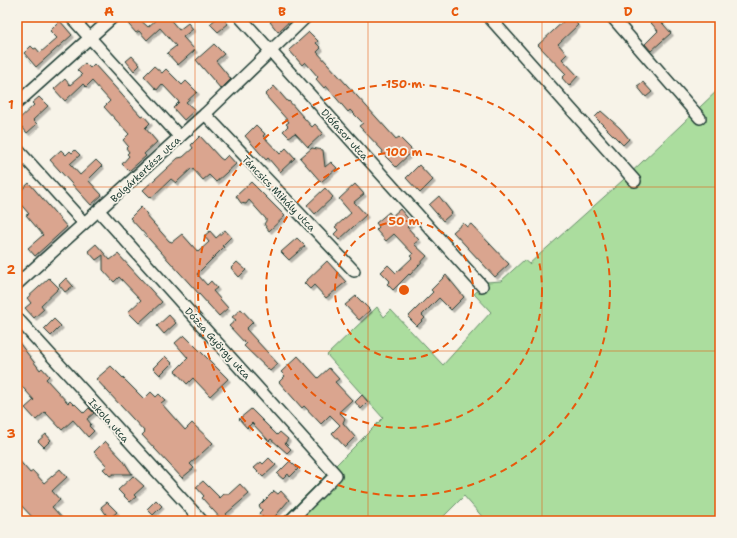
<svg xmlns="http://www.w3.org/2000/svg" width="737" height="538" font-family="'Shantell Sans',sans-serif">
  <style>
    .green { fill: #abdd9e; stroke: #658d69 }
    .building { fill: #daa58f; stroke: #1f3d34; filter: url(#shadow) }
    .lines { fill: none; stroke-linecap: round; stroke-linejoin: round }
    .minor-casing { stroke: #1f3d34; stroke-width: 14 }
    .minor { stroke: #f7f3e8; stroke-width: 11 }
    .grid { fill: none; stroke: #e8590c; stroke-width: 1; stroke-opacity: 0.55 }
    .ring { fill: none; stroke: #e8590c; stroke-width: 2; stroke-dasharray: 7 5 }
    .labels { text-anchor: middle; stroke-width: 3.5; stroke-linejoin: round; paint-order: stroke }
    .street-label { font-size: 10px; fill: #1f3d34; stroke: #f7f3e8 }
    .centre { fill: #e8590c; stroke: #f7f3e8; stroke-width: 2 }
    .ring-label { font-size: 12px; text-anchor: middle; font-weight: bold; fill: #e8590c; stroke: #f7f3e8; stroke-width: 3.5; stroke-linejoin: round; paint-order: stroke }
    .neatline { fill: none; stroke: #e8590c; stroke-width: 1.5 }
    .grid-label { font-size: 13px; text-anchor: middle; font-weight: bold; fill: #e8590c }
  </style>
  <defs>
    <filter id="shadow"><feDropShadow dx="2.5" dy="2.5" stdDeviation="0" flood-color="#0004"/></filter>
  </defs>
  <rect width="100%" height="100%" fill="#f7f3e8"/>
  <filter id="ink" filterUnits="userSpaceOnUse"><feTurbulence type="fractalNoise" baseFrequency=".025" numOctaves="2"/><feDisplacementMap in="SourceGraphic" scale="8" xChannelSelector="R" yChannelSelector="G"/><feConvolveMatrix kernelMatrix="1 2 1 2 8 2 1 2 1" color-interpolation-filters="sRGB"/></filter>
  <g filter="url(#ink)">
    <path class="green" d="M720,88v433h-234l-22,-25 -25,25h-159l103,-103 -56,-63 50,-48 7,10 7,-7 52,55 48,-53 -17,-18 13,-12 14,-1 23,-21 5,4 94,-84z"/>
    <g class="building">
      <path d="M137,17l11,10 11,-10h9l11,13 9,-7 5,6 -10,8 12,13 -17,15 -11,-12 9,-7 -16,-18 -13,12 -8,-9 -3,2 -7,-8z"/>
      <path d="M218,17h4l6,7 -10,8 -8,-8z"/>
      <path d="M276,17h18l-16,15 -8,-10z"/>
      <path d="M568,17h2l8,8 -20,19 9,10 -5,5 16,17 -9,10 -7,-8 4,-4 -28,-29z"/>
      <path d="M646,17h11l14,16 -20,18 -6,-7 13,-13z"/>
      <path d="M60,21l12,14 -36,32 -12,-14 7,-7 3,3 2,-1 4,5 17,-15 -7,-7z"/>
      <path d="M309,32l9,9 -2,2 5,5 -4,4 79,87 3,-2 14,14 -17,16 -14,-14 1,-2 -24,-25 4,-3 -13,-13 -2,2 -22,-26 -2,2 -8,-9 2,-2 -13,-15 -3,3 -13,-15z"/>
      <path d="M214,44l10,10 -8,7 15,18 -10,10 -25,-29z"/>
      <path d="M132,56l8,9 -6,6 -8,-10z"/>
      <path d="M85,63l5,5 4,-4 47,52 2,-1 7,8 -5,5 12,14 -13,12 2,2 -17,15 -7,-7 7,-8 -2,-2 2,-2 -3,-4 2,-2 -5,-6 6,-6 -25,-27 6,-6 -18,-20 -6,6 -3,-3 -18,17 -11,-12 11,-10 5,6 12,-10 -5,-5z"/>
      <path d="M154,66l8,7 4,-4 16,16 4,-4 11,11 -11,10 9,8 -11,10 -11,-12 6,-6 -17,-18 -5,6 -13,-14z"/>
      <path d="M643,82l9,10 -6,5 -9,-11z"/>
      <path d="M274,86l14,16 1,-1 23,26 3,-3 8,9 -15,14 -13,-14 -6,4 -6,-6 5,-5 -2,-2 3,-2 -24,-27z"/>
      <path d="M39,97l9,9 -15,14 4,4 -10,9 -10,-12 17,-16 -2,-2z"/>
      <path d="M601,111l19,17 9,11 -6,6 -28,-28z"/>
      <path d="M256,125l9,9 -2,2 17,18 6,-6 9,10 -15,14 -12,-14 -2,2 -21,-24z"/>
      <path d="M200,136l20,22 3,2 5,-5 8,9 -20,18 -7,-7 -6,5 -11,-12 -16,15 -5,-4 -20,19 -8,-8 35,-32 5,-1 10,-9 -2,-3z"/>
      <path d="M312,148l11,2 2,17 6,-5 6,6 -16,14 -21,-24z"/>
      <path d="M61,150l5,5 4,-4 2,2 3,-3 5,5 -10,9 10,11 16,-15 6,6 -14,14 14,15 -11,10 -41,-45z"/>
      <path d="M419,165l14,15 -13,13 -14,-15z"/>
      <path d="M251,182l34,34 -16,15 -5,-7 2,-3v-2l-17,-19 -3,4 -5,-1 -5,-7z"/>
      <path d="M29,183l38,44 -32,29 -7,-8 15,-13 -17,-20 3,-1 -12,-14v-6z"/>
      <path d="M355,184l9,10 -10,8 12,13 -27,25 -5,-6 4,-4 -3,-3 16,-14 -12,-14z"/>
      <path d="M325,188l8,9 -18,17 -8,-9z"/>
      <path d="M439,196l13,17 -9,8 -14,-16z"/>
      <path d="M141,207l7,7 -2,1 23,26 3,1 10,-8 16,18 11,-10 -5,-6 6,-5 6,7 9,-8 6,7 -9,9 2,1 -27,27 10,11 4,-4 6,7 -4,3 15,17 -9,8 -89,-98z"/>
      <path d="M400,209l12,14 -5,4 12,13 -5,4 13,12 -17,19 -1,-1 -16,16 -6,-6 3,-3 -9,-9 7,-7 8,8 16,-15 -2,-2 3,-2 -19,-20 -8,7 -10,-11 3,-3 -3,-4 13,-11 3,4z"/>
      <path d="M463,223l4,4 4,-3 38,40 -14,13 -42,-45z"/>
      <path d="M297,238l8,8 -16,14 -8,-8z"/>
      <path d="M96,244l14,16 8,-6 44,48 -23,21 -11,-11 13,-12 -22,-23 -5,5 -11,-12v-15l-7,5 -8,-9z"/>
      <path d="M327,261l19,21 -20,16 -12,-13 -4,4 -6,-6z"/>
      <path d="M237,262l9,8 -7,7 -8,-9z"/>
      <path d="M446,275l18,22 -13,13 -12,-12 -17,17 3,3 -8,8 -9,-9 25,-25 -2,-2z"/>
      <path d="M49,278l10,10 -18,17 3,4 -10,9 -9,-10 6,-5 -4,-5z"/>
      <path d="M66,278l7,8 -8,6 -6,-7z"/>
      <path d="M356,296l14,14 -11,10 -14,-15z"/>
      <path d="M241,309l12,13 -7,7 32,35 -8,7 -26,-25 2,-2 -17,-18 7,-6 -4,-3z"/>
      <path d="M169,315l7,8 -12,11 -7,-8z"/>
      <path d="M54,319l7,7 -10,10 -7,-7z"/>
      <path d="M184,335l44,44 -18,17 -17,-18 -6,6 -12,-13 13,-13 -13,-15z"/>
      <path d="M17,340l23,30 2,-2 7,8 -3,3 22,24 2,-2 4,4 1,-1 9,9 5,-5 5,5 -7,6 4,5 -2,2 5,5 -6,6 -15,-17 -11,10 -17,-18 -9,8 -11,-12 9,-8 -17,-19z"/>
      <path d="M165,356l7,7 -12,12 -7,-7z"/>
      <path d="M298,356l20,22 11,-10 10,11 -4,3 17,18 -13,12 6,6 -2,5 12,14 -10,10 -13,-14 8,-8 -10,-10 -9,9 -17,-18 -2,2 -23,-26 6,-6 -4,-4z"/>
      <path d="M111,366l33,33 7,-7 5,5 3,-3 6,6 -4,3 24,27 7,-7 21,20 -23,21 4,4 -12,10 -40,-43 3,-3 -49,-53z"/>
      <path d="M362,395l6,7 -7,7 -6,-7z"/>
      <path d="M251,409l26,26 3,-3 8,7 -3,4 6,6 -4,4 -16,-14 -2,2 -17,-18 -5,5 -8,-9z"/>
      <path d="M46,434l5,6 -7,7 -6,-6z"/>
      <path d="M105,441l18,19 9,14h-19l-3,2 -7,-7 4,-3 -13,-14z"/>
      <path d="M17,458l13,15 3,-2 11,12 16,-14 7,8 -15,14 8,9 -8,7 13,14h-29l-19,-20z"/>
      <path d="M269,458l7,7 -13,12 -9,-9 7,-6 2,2z"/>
      <path d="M290,461l8,8 -8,8 -2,-3 -5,5 -6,-5z"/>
      <path d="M133,476l11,10 -10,9 2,2 -6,5 -12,-12z"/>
      <path d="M203,481l17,17 4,-4h5l11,-10 9,10 -23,20 7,7h-10l-21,-23 2,-2 -8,-9z"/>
      <path d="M274,491l4,3 3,-3 8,9 -18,21h-5l-7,-8 3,-3 -3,-4z"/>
      <path d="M156,500l6,6 -9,9 -6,-6z"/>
      <path d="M107,502l10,10 -8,7 -8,-12z"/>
    </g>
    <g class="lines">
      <defs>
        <g id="minor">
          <path d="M71,17l108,119"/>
          <path d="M240,17l242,269"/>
          <path d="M489,17l146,164"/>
          <path d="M612,17l88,101"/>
          <path d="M17,103l96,-86"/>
          <path d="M205,114l149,157"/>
          <path d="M17,149l67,74"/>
          <path d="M99,211l237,264 -46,46"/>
          <path d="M17,284l188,-170 101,-97"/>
          <path d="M17,318l185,203"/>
        </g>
      </defs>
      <use href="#minor" class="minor-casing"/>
      <use href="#minor" class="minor"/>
    </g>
  </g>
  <path class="grid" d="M195,17v504M368,17v504M542,17v504M17,187h703M17,351h703"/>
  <g class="ring">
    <circle cx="404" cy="290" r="69"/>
    <circle cx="404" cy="290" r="138"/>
    <circle cx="404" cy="290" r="206"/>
  </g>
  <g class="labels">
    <g class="street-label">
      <text transform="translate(345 134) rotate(48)" y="4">Diófasor utca</text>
      <text transform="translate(145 169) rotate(-43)" y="4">Bolgárkertész utca</text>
      <text transform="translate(279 193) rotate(46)" y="4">Táncsics Mihály utca</text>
      <text transform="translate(218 343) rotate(48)" y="4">Dózsa György utca</text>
      <text transform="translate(109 420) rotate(48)" y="4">Iskola utca</text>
    </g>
  </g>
  <circle cx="404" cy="290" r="6" class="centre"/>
  <g class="ring-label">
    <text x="404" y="88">150 m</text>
    <text x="404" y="156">100 m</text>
    <text x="404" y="225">50 m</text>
  </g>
  <rect width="737" height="538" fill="none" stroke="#f7f3e8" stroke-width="44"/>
  <rect x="22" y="22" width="693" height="494" class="neatline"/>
  <g class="grid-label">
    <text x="109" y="16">A</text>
    <text x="282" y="16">B</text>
    <text x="455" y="16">C</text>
    <text x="628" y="16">D</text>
    <text x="11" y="109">1</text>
    <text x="11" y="274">2</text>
    <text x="11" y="438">3</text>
  </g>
</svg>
